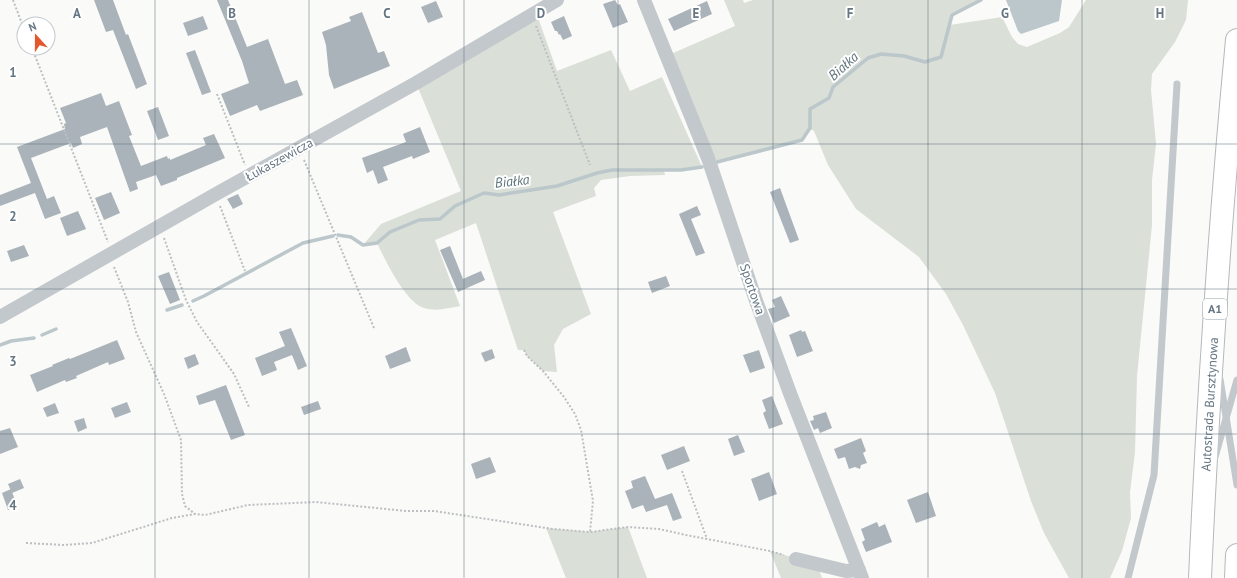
<svg xmlns="http://www.w3.org/2000/svg" width="1237" height="578" font-family="'PT Sans',sans-serif">
  <style>
    .green { fill: #dadfd7 }
    .water { fill: #bbc7cb }
    .lines { fill: none; stroke-linecap: round; stroke-linejoin: round }
    .stream { stroke: #bbc7cb; stroke-width: 3.5 }
    .building { fill: #aab3b9 }
    .highway-casing { stroke: #b4b9bd; stroke-width: 24 }
    .path { stroke: #bbbfc2; stroke-width: 2; stroke-dasharray: 2 2; stroke-linecap: butt }
    .lane { stroke: #c3c8cc; stroke-width: 7 }
    .street { stroke: #c3c8cc; stroke-width: 14 }
    .highway { stroke: #fff; stroke-width: 22 }
    .grid { fill: none; stroke: #657683; stroke-width: 1; stroke-opacity: 0.55 }
    .labels { text-anchor: middle; stroke-width: 4; stroke-linejoin: round; paint-order: stroke }
    .shield { fill: #fff; stroke: #939fa8; stroke-width: 1 }
    .shield-label { font-size: 12px; font-weight: bold; fill: #657683 }
    .street-label { font-size: 13px; fill: #657683; stroke: #fff }
    .water-label { font-size: 14px; font-style: italic; fill: #60757c; stroke: #fff }
    .grid-label { font-size: 13px; text-anchor: middle; font-weight: bold; fill: #657683; stroke: #fff; stroke-width: 4; stroke-linejoin: round; paint-order: stroke }
  </style>
  <rect width="100%" height="100%" fill="#fafaf8"/>
  <g class="green">
    <path d="M724,0h19l1,3 9,-3h228l-29,15 -2,10 52,-8 10,20 6,7 9,3 33,-14 9,-6 17,-27h102l-2,20 -11,22 -23,32 -1,16 5,54 -4,36v45l-15,151 -2,76 -5,40 1,26 -9,33 -12,27h-41l-25,-45 -13,-32 -36,-108 -32,-68 -17,-31 -27,-37 -63,-48 -28,-44 -14,-34 -4,-2 -8,11 -85,22 -46,-108 64,-28z"/>
    <path d="M536,12l21,59 54,-21 19,41 32,-14 40,90 -21,3 -17,1 1,4 -35,1 -29,4 -7,8 2,8 -43,16 38,102 -28,15 -9,16 3,27 -14,-1 -16,-15 -3,-6h-6l-42,-127 -41,17 25,66c-12,2 -24,6 -36,2 -18,-5 -39,-48 -47,-65l-14,2 18,-21 80,-33 -45,-108z"/>
    <path d="M628,527l19,51h-81l-20,-50 44,4z"/>
    <path d="M770,551l47,13 5,14h-41z"/>
  </g>
  <path class="water" d="M1006,0h56l-3,21 -38,13 -3,-3z"/>
  <g class="lines">
    <g class="stream">
      <path d="M717,162l85,-22 8,-12v-19l19,-11 4,-11 35,-29 13,-4 23,2 21,6 16,-5 11,-42 29,-15"/>
      <path d="M338,235l13,2 12,8 14,-2 13,-11 29,-12 21,-1 15,-13 29,-13 15,2 58,-9 40,-13 15,-3h69l21,-3"/>
      <path d="M193,301l11,-5 99,-53 30,-7"/>
      <path d="M167,310l15,-5"/>
      <path d="M42,335l14,-6"/>
      <path d="M0,345l11,-4 23,-3"/>
    </g>
  </g>
  <g class="building">
    <path d="M94,0h19l13,35 2,-1 19,50 -11,5 -23,-59 -7,2z"/>
    <path d="M217,0h11l19,47 21,-8 17,45 12,-4 6,15 -43,16 -3,-6 -27,11 -9,-22 28,-11 -7,-22z"/>
    <path d="M615,0l3,5 2,-1 8,18 -15,6 -10,-24z"/>
    <path d="M436,1l7,16 -15,6 -7,-16z"/>
    <path d="M707,1l5,13 -38,17 -6,-12z"/>
    <path d="M362,12l16,41 6,-2 6,15 -56,23 -5,-14 -3,-30 -4,-13 29,-11 -2,-4z"/>
    <path d="M203,16l5,13 -20,7 -5,-13z"/>
    <path d="M564,16l8,20 -9,4 -3,-6 -1,1 -2,-4h-2l-4,-9z"/>
    <path d="M195,50l16,42 -9,3 -16,-42z"/>
    <path d="M101,93l5,13 13,-5 13,34 -3,1 12,30 26,-10 1,3 2,-1v2l36,-15 -3,-7 11,-4 11,24 -48,20v2l-16,6 -5,-11 -20,7 2,7 -8,3 -23,-65 -27,10 2,7 -9,4 -2,-5 -40,15 16,41 7,-3 7,17 -16,6 -10,-26 -35,13v-11l31,-12 -14,-36 48,-18 -1,-5 2,-1 -6,-15z"/>
    <path d="M158,107l11,29 -11,4 -11,-29z"/>
    <path d="M420,127l10,25 -17,7 -1,-3 -29,11 5,13 -10,4 -5,-14 -6,3 -5,-15 44,-16 -3,-8z"/>
    <path d="M780,188l19,52 -9,3 -20,-51z"/>
    <path d="M111,192l9,21 -16,7 -9,-22z"/>
    <path d="M238,194l5,10 -10,5 -6,-10z"/>
    <path d="M697,206l4,9 -10,4 14,34 -9,3 -17,-42z"/>
    <path d="M78,211l8,18 -19,7 -7,-18z"/>
    <path d="M24,245l5,11 -18,6 -4,-11z"/>
    <path d="M450,246l13,33 18,-8 4,9 -27,12 -18,-42z"/>
    <path d="M169,272l11,28 -10,4 -12,-28z"/>
    <path d="M666,276l4,10 -18,7 -4,-11z"/>
    <path d="M781,296l9,20 -16,7 -6,-14 7,-2 -3,-7z"/>
    <path d="M291,328l16,38 -9,4 -6,-15 -18,7 3,8 -15,6 -7,-18 30,-12 -6,-14z"/>
    <path d="M801,330l1,2 3,-1 8,20 -16,6 -8,-22z"/>
    <path d="M117,340l8,19 -16,6 -1,-3 -32,14 1,2 -11,4 -1,-2 -28,12 -7,-17 23,-9 -1,-1 17,-7 1,1z"/>
    <path d="M406,347l5,14 -21,8 -5,-13z"/>
    <path d="M492,349l3,9 -10,4 -4,-9z"/>
    <path d="M759,350l6,18 -15,5 -7,-18z"/>
    <path d="M195,354l4,10 -11,5 -4,-11z"/>
    <path d="M226,385l19,50 -14,5 -16,-40 -16,5 -3,-9z"/>
    <path d="M772,396l11,28 -14,5 -6,-16 3,-2 -4,-11z"/>
    <path d="M318,401l3,8 -17,6 -3,-8z"/>
    <path d="M127,402l4,10 -16,6 -4,-10z"/>
    <path d="M55,403l4,10 -12,4 -4,-9z"/>
    <path d="M826,412l6,16 -12,5 -2,-5 -4,2 -4,-9 4,-1 -1,-4z"/>
    <path d="M84,418l3,10 -9,4 -4,-11z"/>
    <path d="M10,428l8,19 -18,7v-23z"/>
    <path d="M738,435l7,17 -11,4 -6,-17z"/>
    <path d="M861,438l5,13 -3,2 4,10 -6,2 -1,4 -5,-2 -6,2 -4,-12 -7,2 -4,-10z"/>
    <path d="M684,446l6,15 -23,9 -6,-15z"/>
    <path d="M490,457l6,15 -20,7 -5,-15z"/>
    <path d="M769,472l8,22 -18,7 -8,-22z"/>
    <path d="M645,476l10,23 17,-6 10,25 -9,3 -6,-16 -21,7 -3,-7 -11,4 -7,-18 8,-3 -2,-7z"/>
    <path d="M20,479l4,9 -12,5 -4,-9z"/>
    <path d="M11,489l6,17 -9,4 -6,-17z"/>
    <path d="M928,492l8,24 -20,7 -9,-23z"/>
    <path d="M877,522l2,5 6,-3 7,18 -26,10 -4,-10 3,-2 -4,-11z"/>
  </g>
  <g class="lines">
    <defs>
      <g id="highway">
        <path id="s1" d="M1200,578c8,-180 20,-359 37,-538"/>
        <path d="M1236,578l1,-23"/>
      </g>
    </defs>
    <use href="#highway" class="highway-casing"/>
    <g class="path">
      <path d="M13,0l11,29"/>
      <path d="M536,26l54,139"/>
      <path d="M32,48l76,194"/>
      <path d="M217,94l28,71"/>
      <path d="M304,160l70,168"/>
      <path d="M220,206l25,65"/>
      <path d="M164,238l22,62 11,22 37,52 15,33"/>
      <path d="M114,267l14,35 8,30 28,62 17,46 1,54 3,12 10,8"/>
      <path d="M524,350l3,6 16,15 21,26 11,17 6,16 12,71 -3,31"/>
      <path d="M682,471l25,68"/>
      <path d="M26,543l38,2 28,-2 80,-25 23,-4 10,1 43,-10 68,-3 90,9h28l119,18 37,3 38,-5 31,2 27,6 84,16 14,4"/>
    </g>
    <g class="lane">
      <path d="M1220,379l17,106"/>
      <path d="M1215,457l22,-77"/>
      <path d="M1128,578l26,-103 23,-391"/>
    </g>
    <g class="street">
      <path d="M644,0l64,158 47,140 36,98 71,182"/>
      <path d="M0,317l216,-123 200,-111 141,-83"/>
      <path d="M796,559l50,12 13,-1"/>
    </g>
    <use href="#highway" class="highway"/>
  </g>
  <path class="grid" d="M155,0v578M309,0v578M464,0v578M618,0v578M773,0v578M928,0v578M1082,0v578M0,144h1237M0,289h1237M0,434h1237"/>
  <g class="labels">
    <rect class="shield" x="1203" y="299" width="24" height="20" rx="3"/>
    <g class="shield-label">
      <text x="1215" y="313">A1</text>
    </g>
    <g class="street-label">
      <text transform="translate(279 159) rotate(-29)" y="5">Łukaszewicza</text>
      <text transform="translate(753 289) rotate(71)" y="5">Sportowa</text>
      <text dy="5" stroke="none"><textPath href="#s1" startOffset="174">Autostrada Bursztynowa</textPath></text>
    </g>
    <g class="water-label">
      <text transform="translate(843 66) rotate(-42)" y="5">Białka</text>
      <text transform="translate(512 181) rotate(-6)" y="5">Białka</text>
    </g>
  </g>
  <g class="grid-label">
    <text x="77" y="18">A</text>
    <text x="232" y="18">B</text>
    <text x="387" y="18">C</text>
    <text x="541" y="18">D</text>
    <text x="696" y="18">E</text>
    <text x="850" y="18">F</text>
    <text x="1005" y="18">G</text>
    <text x="1160" y="18">H</text>
    <text x="13" y="77">1</text>
    <text x="13" y="221">2</text>
    <text x="13" y="366">3</text>
    <text x="13" y="510">4</text>
  </g>
  <g transform="translate(36 36) rotate(339)"><circle r="19" fill="#ffffff" stroke="#c1c8cd"/>
  <path d="M0-3L7 15L0 10L-7 15Z" fill="#e4572e"/>
  <text y="-6" font-size="11" font-weight="bold" text-anchor="middle" fill="#657683">N</text>
  </g>
</svg>
